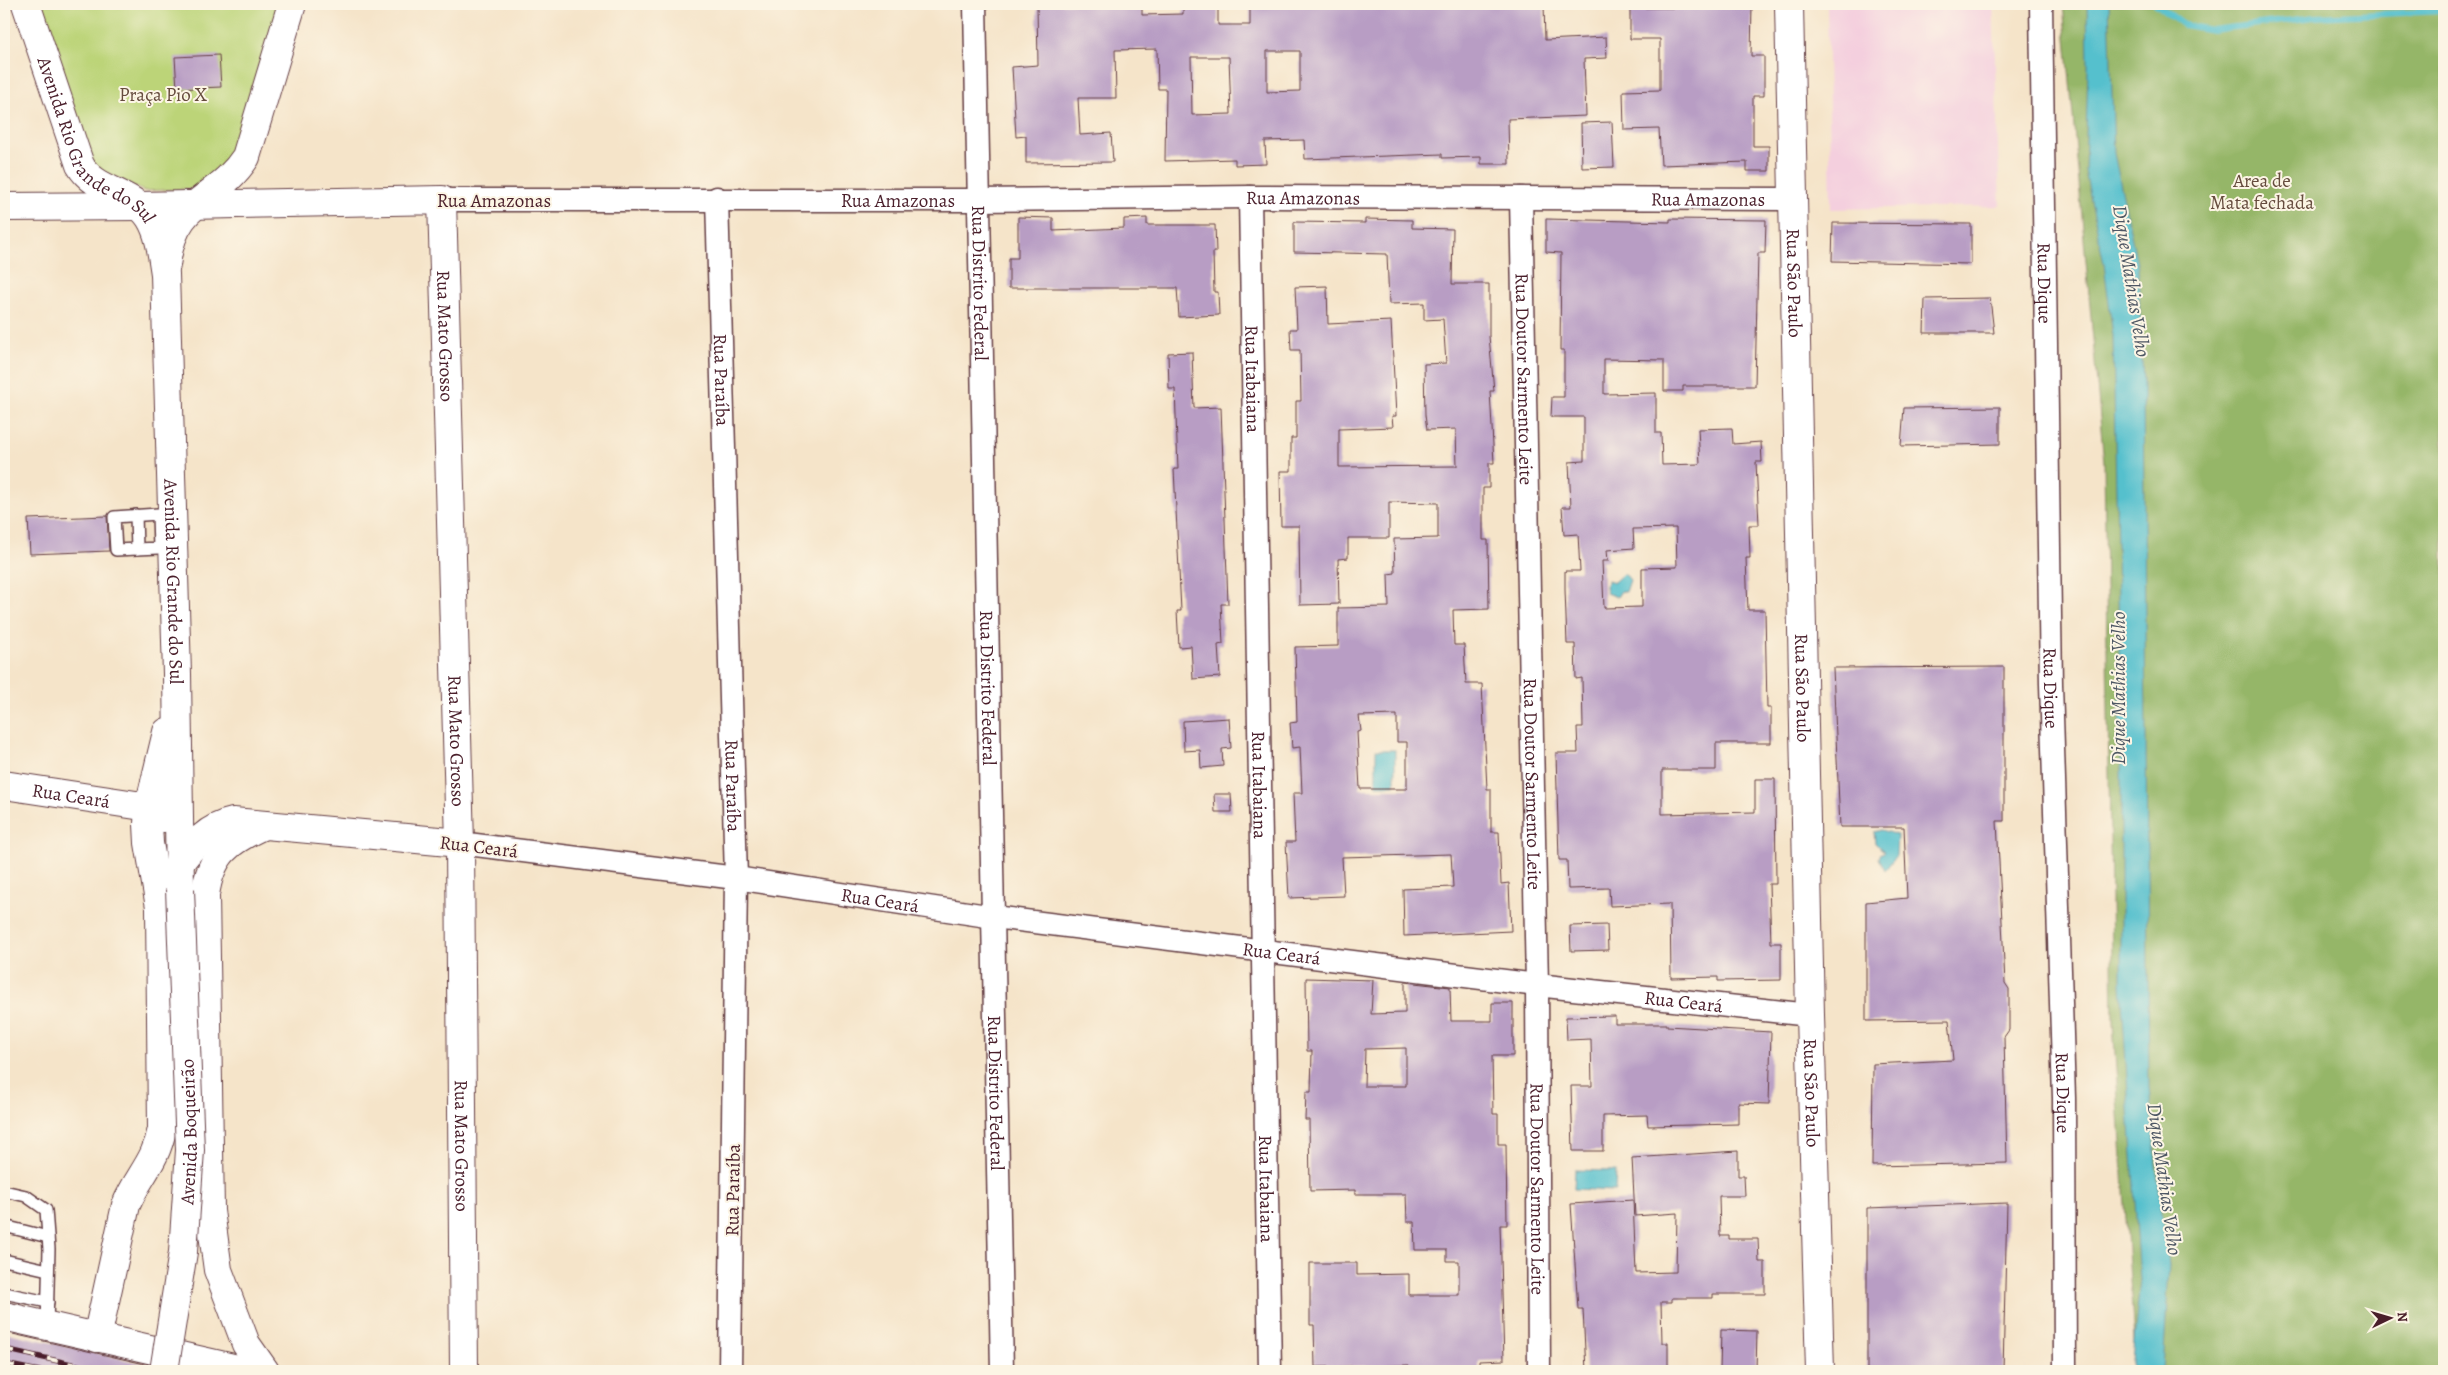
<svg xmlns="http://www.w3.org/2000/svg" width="2448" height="1375" font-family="Alegreya,serif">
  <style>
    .built { fill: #f4cfde }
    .green { fill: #bcd478; stroke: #837a52 }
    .forest { fill: #95b668; stroke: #706a4a }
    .water { fill: #54c0cd; stroke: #4f707c }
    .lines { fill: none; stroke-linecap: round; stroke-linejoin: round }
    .stream { stroke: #54c0cd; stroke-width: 6 }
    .building { fill: #b89dc4; fill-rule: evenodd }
    .lane-casing { stroke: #643d43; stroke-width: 14 }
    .street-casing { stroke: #643d43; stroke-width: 25 }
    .secondary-casing { stroke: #643d43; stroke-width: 30 }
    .lane { stroke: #fff; stroke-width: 11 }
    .street { stroke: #fff; stroke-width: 22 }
    .secondary { stroke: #fff; stroke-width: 28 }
    .rail-casing { stroke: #4a1f2b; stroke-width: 5.5 }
    .rail { stroke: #fcf5e5; stroke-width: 4; stroke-dasharray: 11; stroke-linecap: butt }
    .secondary-bridge-casing { stroke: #643d43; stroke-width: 30; stroke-linecap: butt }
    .secondary-bridge { stroke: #fff; stroke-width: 28 }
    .labels { text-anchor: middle; stroke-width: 4; stroke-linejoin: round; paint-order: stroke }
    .park-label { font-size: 19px; fill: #664c3e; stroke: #fcf5e5 }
    .street-label { font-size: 19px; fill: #4a1f2b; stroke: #fcf5e5 }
    .water-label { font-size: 20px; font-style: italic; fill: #4e5764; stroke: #fcf5e5 }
  </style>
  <rect width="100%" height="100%" fill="#fcf5e5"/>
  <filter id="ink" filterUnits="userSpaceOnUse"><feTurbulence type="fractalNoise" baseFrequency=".02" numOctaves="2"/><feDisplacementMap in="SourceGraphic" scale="10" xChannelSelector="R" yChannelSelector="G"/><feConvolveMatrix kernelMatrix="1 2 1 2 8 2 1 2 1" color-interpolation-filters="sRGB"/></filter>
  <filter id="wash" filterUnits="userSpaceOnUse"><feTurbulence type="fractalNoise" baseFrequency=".0096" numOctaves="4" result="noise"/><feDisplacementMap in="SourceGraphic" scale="20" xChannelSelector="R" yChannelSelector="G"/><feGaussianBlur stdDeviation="1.12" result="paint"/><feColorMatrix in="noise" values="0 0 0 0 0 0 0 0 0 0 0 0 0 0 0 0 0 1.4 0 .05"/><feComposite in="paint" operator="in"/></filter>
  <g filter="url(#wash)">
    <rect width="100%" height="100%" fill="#f5e4c9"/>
    <path class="built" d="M1827,4h166l7,202 -169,3z"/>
    <path class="green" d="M42,4h242l-44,146 -37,38 -59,3 -53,-25z"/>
    <path class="forest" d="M2063,4h381v1367h-308l-23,-348 -9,-560z"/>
    <g class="water">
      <path d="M2087,4h22l5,149 24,115 5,114 6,705 7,79 13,100 -6,105h-32l9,-91 -19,-295v-230l-8,-419 -9,-72 -19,-93 3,-105z"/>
      <path d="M1624,573l6,7 -4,12 -5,-1 -4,6 -11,-4 -1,-7 3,-6 6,2z"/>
      <rect x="1376" y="750" width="19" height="35"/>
      <path d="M1881,830l16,5 -1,21 -11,14 -6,-12 2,-5 4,-1 -10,-9 -1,-11z"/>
      <path d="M1575,1170l41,1 -1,20 -41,-2z"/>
    </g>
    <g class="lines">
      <path class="stream" d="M2156,4l28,21 28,5 103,-13 129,-6"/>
    </g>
    <g id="blocks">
      <g class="building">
        <path d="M1037,4h105v11l41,-1v-10h35v21h32v-21h294l1,36 61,-3 1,21 -23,1 2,57 -78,3 1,45h-28v-7l-39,1v-4l-137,5 -1,-19 -39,1 1,23 -31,1v-6l-70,2 1,-72h-8l-1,-40 -42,1 1,48h-38l2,37 31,-2 2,29 -87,1v-27l-10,1 -4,-70 26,-2zM1267,51h33v40l-33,1zM1191,57h38l2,57 -39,1z"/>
        <path d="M1689,4h63l-1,52h13v40h-11v50h16v25h-22v-9l-86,3 -2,-36 -35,1 -1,-39 37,-1v-51h-30v-31h59z"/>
        <path d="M219,55l2,32 -44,2 -2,-32z"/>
        <path d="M1612,122l2,45 -32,1 -1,-45z"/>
        <path d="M1018,217l35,1v13l71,-3v-9l23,-1v7h68l1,27h-3l1,40h4l1,23 -40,2 -2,-29h-168v-30h9z"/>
        <path d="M1365,219l47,1v8l41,1 -1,55h37v52l5,55h-4l4,72h-5v25h-6v52h5l1,69 -36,1 1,35h10l2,39h16l5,105h4v43h8l2,52 8,-1 2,48 -107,5 -1,-47 50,-2 -2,-33 -109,3 2,39 -55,2 -3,-56h9l-2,-49h9l-2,-46 -8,1 -2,-25 7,-1 -2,-75 43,-1v-38l51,-1 -1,-33 7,-1 -1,-34 44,-1v-35l-49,-1v36h-41v20l-10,1 1,45 -39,1 -1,-79h-18l-1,-55h11v-33h5v-37h5l-1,-51h-9l-1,-21h7l-2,-42 32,-1 1,38 63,-3 5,95h-4l1,11 -54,2v38l118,-1 -1,-37 -29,1 -2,-15 -1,-51 22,-1 -3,-44 -19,1v-17l-35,1 -2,-50 -93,-2v-30l71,1zM1397,715v27h10v47h-47l-3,-57 4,-1 -2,-15z"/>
        <path d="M1546,219l124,3v-3l96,1 -1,33h-7l-3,133h-72v5h-19v-31l-60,-1v35l52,-1v40h5l1,32 38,-1 -2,-35 34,-1 1,16 28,-2 1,20h-6l3,63h-10l1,33h-4l2,52h17l2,98h4v35h-55v27h-54v44l93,-2v-33h20l1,105h-7l2,59h10v37l-63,1v-4l-47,1 -1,-74 -60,2 -1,-18 -41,1 -1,-29h-8l-3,-107h22l-1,-26h6l-1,-49 -6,1 -1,-35h-8l-2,-54v-19h15l-2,-37 -14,1 -2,-28h9l-2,-45 15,-1v-44h-33l1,-20h12v-47h-4l1,-97 -15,-1zM1676,528l1,39 -35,1v39l-38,1 -2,-47h6l-1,-11 27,-2 -1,-19z"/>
        <path d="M1833,223l138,1v40l-139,-3z"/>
        <path d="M1990,298l4,35h-70l1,-34z"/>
        <path d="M1192,352l2,56 27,-1 7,197h-7l2,40 -5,1 2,32 -27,2 -2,-33 -12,1 -2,-36h4l-7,-142h4l-3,-80h-6l-1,-36z"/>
        <path d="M2000,407v37l-99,2 3,-38z"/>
        <path d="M107,516l2,35 -79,3 -2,-35z"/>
        <path d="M2004,667v154h-7l8,162 4,6v41l-5,7 3,126 -135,3 1,-102 80,-4 -4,-40 -83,1v-119l41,-4 -3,-71h-64l-7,-159z"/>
        <path d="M1229,718l2,30 -9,1 1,17 -22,2 -1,-18 -16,1 -1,-30z"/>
        <path d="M1214,794h17l1,18h-17z"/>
        <path d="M1607,925l1,25 -37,1 -1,-25z"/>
        <path d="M1306,978l67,2 -2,34 34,-1v-31l45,5 1,34h41v-18h21v53h-21l1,58h5v30h8l1,81h-7l4,135 -25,1v10h-70v-6l-94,2 -1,-42h-4v-62h47v12l52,-1v21h50v-34h-12v-11h-32l-1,-28h-7l-1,-28h-51v-4l-45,1 -1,-71h-4l1,-28h5l1,-41h-5zM1406,1048v38h-42l1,-37z"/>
        <path d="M1615,1016v8h52v2l104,6 -2,72 -31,-1v21l-90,2 -1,-11 -44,1v35h-30l-2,-65h21l-1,-47 -24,1 -1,-23z"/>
        <path d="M1738,1151v25h6l1,20h-26l1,40h9v3h29l1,23h6v32h-52v4h-41v4h-11l1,41h6v28h-82l-3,-62h-5l-7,-105 62,-4 3,73 40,-1 1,-59 -42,3 -3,-58z"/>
        <path d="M2007,1203l-4,168h-136v-163z"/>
        <path d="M1721,1330l36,1 -1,40h-36z"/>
        <path d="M4,1332l145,33v6h-145z"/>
      </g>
    </g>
  </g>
  <g filter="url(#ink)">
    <use href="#blocks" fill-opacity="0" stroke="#643d43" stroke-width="1"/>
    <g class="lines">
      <defs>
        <g id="lane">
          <path d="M158,514l1,34 -43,2 -2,-33z"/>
          <path d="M136,515l1,34"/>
          <path d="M4,1191l22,5 20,14 3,39 -2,78"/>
          <path d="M4,1226l44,11"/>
          <path d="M4,1260l44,10"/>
          <path d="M4,1293l44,9"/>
        </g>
        <g id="street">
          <path id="s1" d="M975,4l27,1367"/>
          <path id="s2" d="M2041,4l10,680 13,414 1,273"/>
          <path id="s3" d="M1250,197l20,1174"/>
          <path id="s4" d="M717,198l19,680 -6,493"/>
          <path id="s5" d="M1521,198l16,787 2,386"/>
          <path id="s6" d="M442,200h537l271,-3 544,2"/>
          <path id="s7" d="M460,843l276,35 258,39 543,68 273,30"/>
        </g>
        <g id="secondary">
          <path id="s8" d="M26,4l54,161c15,27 53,26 70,53 10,16 12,37 15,56l12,400 3,215"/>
          <path id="s9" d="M1789,4l21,1011 10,356"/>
          <path id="s10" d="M4,207l135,-1 303,-6 18,643 4,528"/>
          <path d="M166,265c8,-68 50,-62 80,-108l46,-153"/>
          <path id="s11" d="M4,785l145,22 10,5 5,6"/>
          <path d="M264,825c-36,16 -53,29 -59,70l5,316 8,59 28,74 19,27"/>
          <path d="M179,864c14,-19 29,-37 54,-42l227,21"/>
          <path d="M4,1316l242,55"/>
          <path d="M97,1338l29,-133c12,-29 30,-43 36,-76l-2,-222 -11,-64 -1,-19 1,-17 18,-75"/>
        </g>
      </defs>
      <use href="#lane" class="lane-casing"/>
      <use href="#street" class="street-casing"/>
      <use href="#secondary" class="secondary-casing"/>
      <use href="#lane" class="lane"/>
      <use href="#street" class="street"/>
      <use href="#secondary" class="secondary"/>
      <defs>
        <g id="rail">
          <path d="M4,1349l99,22"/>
          <path d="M4,1364l35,7"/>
        </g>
      </defs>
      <use href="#rail" class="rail-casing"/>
      <use href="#rail" class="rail"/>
      <defs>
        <g id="secondary-bridge">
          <path id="s12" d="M164,1371l19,-119 7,-102 -10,-261"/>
        </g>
      </defs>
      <use href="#secondary-bridge" class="secondary-bridge-casing"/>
      <use href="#secondary-bridge" class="secondary-bridge"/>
    </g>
  </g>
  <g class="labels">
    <g class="park-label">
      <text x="163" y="101">Praça Pio X</text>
      <text x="2262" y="187">Area de<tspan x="2262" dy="22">Mata fechada</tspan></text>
    </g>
    <g class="street-label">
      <text dy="7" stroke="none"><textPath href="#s8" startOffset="159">Avenida Rio Grande do Sul</textPath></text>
      <text dy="7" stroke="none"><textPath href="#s6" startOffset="861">Rua Amazonas</textPath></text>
      <text dy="7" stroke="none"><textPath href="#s6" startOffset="456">Rua Amazonas</textPath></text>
      <text dy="7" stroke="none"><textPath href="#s6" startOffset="1266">Rua Amazonas</textPath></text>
      <text x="494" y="207">Rua Amazonas</text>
      <text dy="7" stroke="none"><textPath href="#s1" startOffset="279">Rua Distrito Federal</textPath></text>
      <text dy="7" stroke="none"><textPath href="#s9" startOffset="279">Rua São Paulo</textPath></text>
      <text dy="7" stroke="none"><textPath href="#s2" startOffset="279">Rua Dique</textPath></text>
      <text dy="7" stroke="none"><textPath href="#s10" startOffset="574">Rua Mato Grosso</textPath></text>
      <text dy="7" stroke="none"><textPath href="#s3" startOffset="182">Rua Itabaiana</textPath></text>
      <text dy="7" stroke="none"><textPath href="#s4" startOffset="182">Rua Paraíba</textPath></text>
      <text dy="7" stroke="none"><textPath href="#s5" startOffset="181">Rua Doutor Sarmento Leite</textPath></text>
      <text dy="7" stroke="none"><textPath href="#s8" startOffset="625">Avenida Rio Grande do Sul</textPath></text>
      <text dy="7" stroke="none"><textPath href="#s1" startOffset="684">Rua Distrito Federal</textPath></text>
      <text dy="7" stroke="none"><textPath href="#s9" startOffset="684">Rua São Paulo</textPath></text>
      <text dy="7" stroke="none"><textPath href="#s2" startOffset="684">Rua Dique</textPath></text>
      <text dy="7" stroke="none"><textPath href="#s10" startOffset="979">Rua Mato Grosso</textPath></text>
      <text dy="7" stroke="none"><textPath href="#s3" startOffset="588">Rua Itabaiana</textPath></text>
      <text dy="7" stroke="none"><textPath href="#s4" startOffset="588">Rua Paraíba</textPath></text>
      <text dy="7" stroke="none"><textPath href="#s5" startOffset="586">Rua Doutor Sarmento Leite</textPath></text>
      <text dy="7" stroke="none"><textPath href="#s11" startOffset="68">Rua Ceará</textPath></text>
      <text transform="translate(479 846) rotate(7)" y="7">Rua Ceará</text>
      <text dy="7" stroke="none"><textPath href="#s7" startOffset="424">Rua Ceará</textPath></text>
      <text dy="7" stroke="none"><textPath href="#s7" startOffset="829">Rua Ceará</textPath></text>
      <text dy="7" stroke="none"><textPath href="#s7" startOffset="1234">Rua Ceará</textPath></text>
      <text dy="7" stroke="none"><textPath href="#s1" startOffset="1089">Rua Distrito Federal</textPath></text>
      <text dy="7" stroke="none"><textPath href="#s9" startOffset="1089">Rua São Paulo</textPath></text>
      <text dy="7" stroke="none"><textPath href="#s2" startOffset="1089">Rua Dique</textPath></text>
      <text dy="7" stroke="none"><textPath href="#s12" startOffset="241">Avenida Boqueirão</textPath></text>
      <text dy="7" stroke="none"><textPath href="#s10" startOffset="1384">Rua Mato Grosso</textPath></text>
      <text dy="7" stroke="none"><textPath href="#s3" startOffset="992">Rua Itabaiana</textPath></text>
      <text dy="7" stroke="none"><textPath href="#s5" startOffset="991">Rua Doutor Sarmento Leite</textPath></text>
      <text transform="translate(732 1190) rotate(-89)" y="7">Rua Paraíba</text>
    </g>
    <g class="water-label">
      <text transform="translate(2132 281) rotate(81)" y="7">Dique Mathias Velho</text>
      <text transform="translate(2118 688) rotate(-90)" y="7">Dique Mathias Velho</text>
      <text transform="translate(2165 1179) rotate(82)" y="7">Dique Mathias Velho</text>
    </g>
  </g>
  <rect width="2448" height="1375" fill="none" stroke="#fcf5e5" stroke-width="20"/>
  <g transform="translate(2390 1318) rotate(85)" stroke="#fcf5e5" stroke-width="4" paint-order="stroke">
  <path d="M0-4L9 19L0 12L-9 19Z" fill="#4a1f2b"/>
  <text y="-8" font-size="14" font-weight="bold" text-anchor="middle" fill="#4a1f2b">N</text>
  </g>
</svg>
